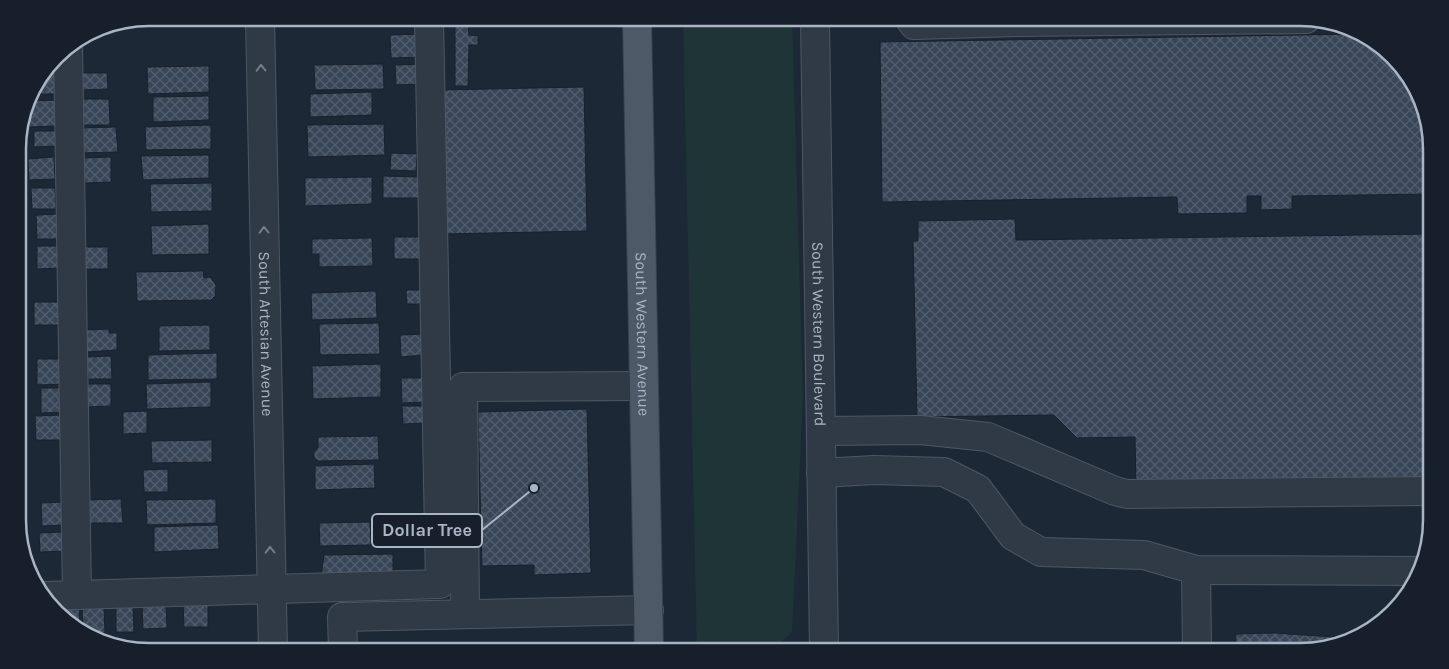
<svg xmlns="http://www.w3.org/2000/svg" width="1449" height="669" font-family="Karla,sans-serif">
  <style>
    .green { fill: #1f3437 }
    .building { fill: url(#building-cross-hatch); stroke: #18212d }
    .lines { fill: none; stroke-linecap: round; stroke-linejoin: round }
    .minor-casing { stroke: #4d5765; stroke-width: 30 }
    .major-casing { stroke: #394350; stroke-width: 30 }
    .minor { stroke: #303a47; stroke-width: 28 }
    .major { stroke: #4e5967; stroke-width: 28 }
    .oneway { stroke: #737d8c }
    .labels { text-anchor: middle; stroke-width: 4; stroke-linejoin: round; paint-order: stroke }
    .street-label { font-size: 16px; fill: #a9b4c4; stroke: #161f2b }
    .rim { fill: none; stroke: #a9b4c4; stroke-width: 2.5 }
    .leader { fill: none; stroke: #a9b4c4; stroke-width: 2 }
    .callout-dot { fill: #a9b4c4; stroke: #161f2b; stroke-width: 2 }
    .callout { fill: #161f2b; stroke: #a9b4c4; stroke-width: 2 }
    .callout-label { font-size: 18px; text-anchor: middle; font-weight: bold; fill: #a9b4c4 }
  </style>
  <defs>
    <pattern id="building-cross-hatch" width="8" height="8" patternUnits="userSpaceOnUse" patternTransform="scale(1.25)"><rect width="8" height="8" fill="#384657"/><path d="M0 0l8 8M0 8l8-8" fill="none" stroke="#525e6e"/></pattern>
  </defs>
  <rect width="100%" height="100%" fill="#1d2836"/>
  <path class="green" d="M683,18h109l11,379 -11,235 -20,19h-75z"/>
  <g class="building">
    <path d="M150,18h58v3l-73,2v-3z"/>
    <path d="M455,23h13l1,12 9,1v9h-9l-1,41h-13z"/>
    <path d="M423,34v23l-32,1 -1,-23z"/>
    <path d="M1358,34l46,35 26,64 1,61 -139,2v13l-31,1v-14h-14v17l-69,1 -1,-17 -295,5 -2,-160z"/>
    <path d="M383,64l1,25 -69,1 -1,-25z"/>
    <path d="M422,64v20l-26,1 -1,-20z"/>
    <path d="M209,66v26l-61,2 -1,-27z"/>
    <path d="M46,71h11l1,23h-28z"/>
    <path d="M80,73h27l1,16 -27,1z"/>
    <path d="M584,87l3,144 -144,3 -3,-144z"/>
    <path d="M372,92v23l-62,2v-23z"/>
    <path d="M209,96v24l-56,2v-25z"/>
    <path d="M82,99h27l1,26h-27z"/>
    <path d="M57,100v26l-28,1v-26z"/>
    <path d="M384,124l1,31 -77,2 -1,-32z"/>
    <path d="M211,125v24l-65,1 -1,-23z"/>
    <path d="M116,127l2,25 -39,1v-25z"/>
    <path d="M34,131h26v15l-26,1z"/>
    <path d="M391,153l26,1 -1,17 -26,-1z"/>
    <path d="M209,155v23l-66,2 -2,-24z"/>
    <path d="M54,157l1,22 -26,1 -1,-21z"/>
    <path d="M111,157v25l-27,1 -1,-25z"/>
    <path d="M383,176l36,1v21h-36z"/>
    <path d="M372,177v27l-67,2v-28z"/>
    <path d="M212,183v28l-61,1 -1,-28z"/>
    <path d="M31,188h24l1,21h-24z"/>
    <path d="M60,214l1,25h-24l-1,-24z"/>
    <path d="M1015,219l1,21 415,-6v248l-295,5 -1,-50 -58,1 -23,-23 -137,2 -4,-176h5v-20z"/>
    <path d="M209,224v30l-57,1 -1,-29z"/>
    <rect x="394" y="237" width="30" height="22"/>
    <path d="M372,238l1,28 -54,1v-13h-7v-15z"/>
    <path d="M37,246h24l1,22 -25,1z"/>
    <rect x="83" y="247" width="25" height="22"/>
    <path d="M203,271l1,7 6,-1 6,8 -1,11 -4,4 -74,1 -1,-29z"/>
    <path d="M406,290h20l1,14h-20z"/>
    <path d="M376,291l1,27 -65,2 -1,-27z"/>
    <rect x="34" y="302" width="27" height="23"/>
    <path d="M379,323l1,31 -60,1 -1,-31z"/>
    <path d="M210,325v25l-51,1v-25z"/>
    <path d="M109,329v4h8v17l-31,2v-22z"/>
    <path d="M424,334l-1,21 -22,2 -1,-22z"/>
    <path d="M217,353v26l-69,1v-25z"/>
    <path d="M111,356l1,23h-24l-1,-22z"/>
    <path d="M37,359h27l1,25 -28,1z"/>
    <path d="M381,364v33l-68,2 -1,-33z"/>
    <path d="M401,378h26v24l-25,1z"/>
    <path d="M211,382v25l-64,2 -1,-25z"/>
    <path d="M87,384h24v22l-24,1z"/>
    <path d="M41,388h24l1,24 -25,1z"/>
    <path d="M402,406h24v17l-23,1z"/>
    <path d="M587,409l4,164 -57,2v-10l-52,1 -4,-154z"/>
    <path d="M147,411v22l-24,1v-22z"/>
    <path d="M63,415v25h-27l-1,-24z"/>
    <path d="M378,436l1,24 -61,1 -4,-3v-6l4,-4v-11z"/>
    <path d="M212,440v22l-60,1 -1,-22z"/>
    <path d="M374,464l1,24 -60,2v-24z"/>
    <path d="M168,469v23h-24l-1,-22z"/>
    <path d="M121,499l2,24h-36v-23z"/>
    <path d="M216,499v24l-69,2 -1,-25z"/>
    <path d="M24,501v16h-5v-15z"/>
    <path d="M66,502v23l-24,1 -1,-23z"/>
    <path d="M370,522l1,23 -51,1 -1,-23z"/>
    <path d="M218,525l1,24 -65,3v-25z"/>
    <path d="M65,532l1,19 -26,1 -1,-19z"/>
    <path d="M393,554v25l-72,-2 3,-22z"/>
    <path d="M79,603l1,24 -30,-23z"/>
    <path d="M183,603h25v24h-24z"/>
    <path d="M142,606h24l1,22 -24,1z"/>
    <path d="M104,607l1,26 -16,1 -6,-5 -1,-21z"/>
    <path d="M133,607l1,25h-18v-24z"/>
    <path d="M1275,633l73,5 -40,13h-73l1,-17z"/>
  </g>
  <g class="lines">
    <defs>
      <g id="minor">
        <path id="s1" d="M260,18l13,633"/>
        <path id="s2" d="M815,18l9,633"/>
        <path d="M909,18l5,7 104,-3v-4"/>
        <path d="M1018,22l288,-3"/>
        <path d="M68,47l9,548"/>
        <path d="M821,431l99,-1 68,7 127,54 12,3 304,-3"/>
        <path d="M821,473l53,-3 70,2 34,17 35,47 28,16 103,3 52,15 225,1"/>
        <path d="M1196,570l1,81"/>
        <path d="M43,596l397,-12 -11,-566"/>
        <path d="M465,614l-2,-227 181,-1"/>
        <path d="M343,651l-1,-34 307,-7"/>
      </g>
      <g id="major">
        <path id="s3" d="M637,18l12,633"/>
      </g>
    </defs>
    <use href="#minor" class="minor-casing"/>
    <use href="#major" class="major-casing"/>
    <use href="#minor" class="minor"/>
    <use href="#major" class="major"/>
  </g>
  <defs><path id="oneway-chevron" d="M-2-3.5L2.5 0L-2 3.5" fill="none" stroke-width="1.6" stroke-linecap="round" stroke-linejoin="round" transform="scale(1.25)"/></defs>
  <g class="oneway">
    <use href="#oneway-chevron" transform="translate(261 68) rotate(-91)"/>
    <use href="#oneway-chevron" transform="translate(264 230) rotate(-91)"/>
    <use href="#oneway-chevron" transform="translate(270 550) rotate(-91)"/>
  </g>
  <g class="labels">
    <g class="street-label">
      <text dy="6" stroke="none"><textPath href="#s3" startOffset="316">South Western Avenue</textPath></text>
      <text dy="6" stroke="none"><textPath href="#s2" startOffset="316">South Western Boulevard</textPath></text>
      <text dy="6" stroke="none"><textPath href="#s1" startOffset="316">South Artesian Avenue</textPath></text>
    </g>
  </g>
  <path d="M0 0H1449V669H0ZM149 26H1300A123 123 0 0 1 1423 149V520A123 123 0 0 1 1300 643H149A123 123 0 0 1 26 520V149A123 123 0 0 1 149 26Z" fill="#161f2b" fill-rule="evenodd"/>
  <path class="rim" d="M149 26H1300A123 123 0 0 1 1423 149V520A123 123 0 0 1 1300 643H149A123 123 0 0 1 26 520V149A123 123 0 0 1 149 26Z"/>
  <path class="leader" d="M534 488L482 530"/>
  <circle class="callout-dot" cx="534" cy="488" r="5"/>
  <rect class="callout" x="372" y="514" width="110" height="33" rx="5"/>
  <g class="callout-label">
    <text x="427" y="536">Dollar Tree</text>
  </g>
</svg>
